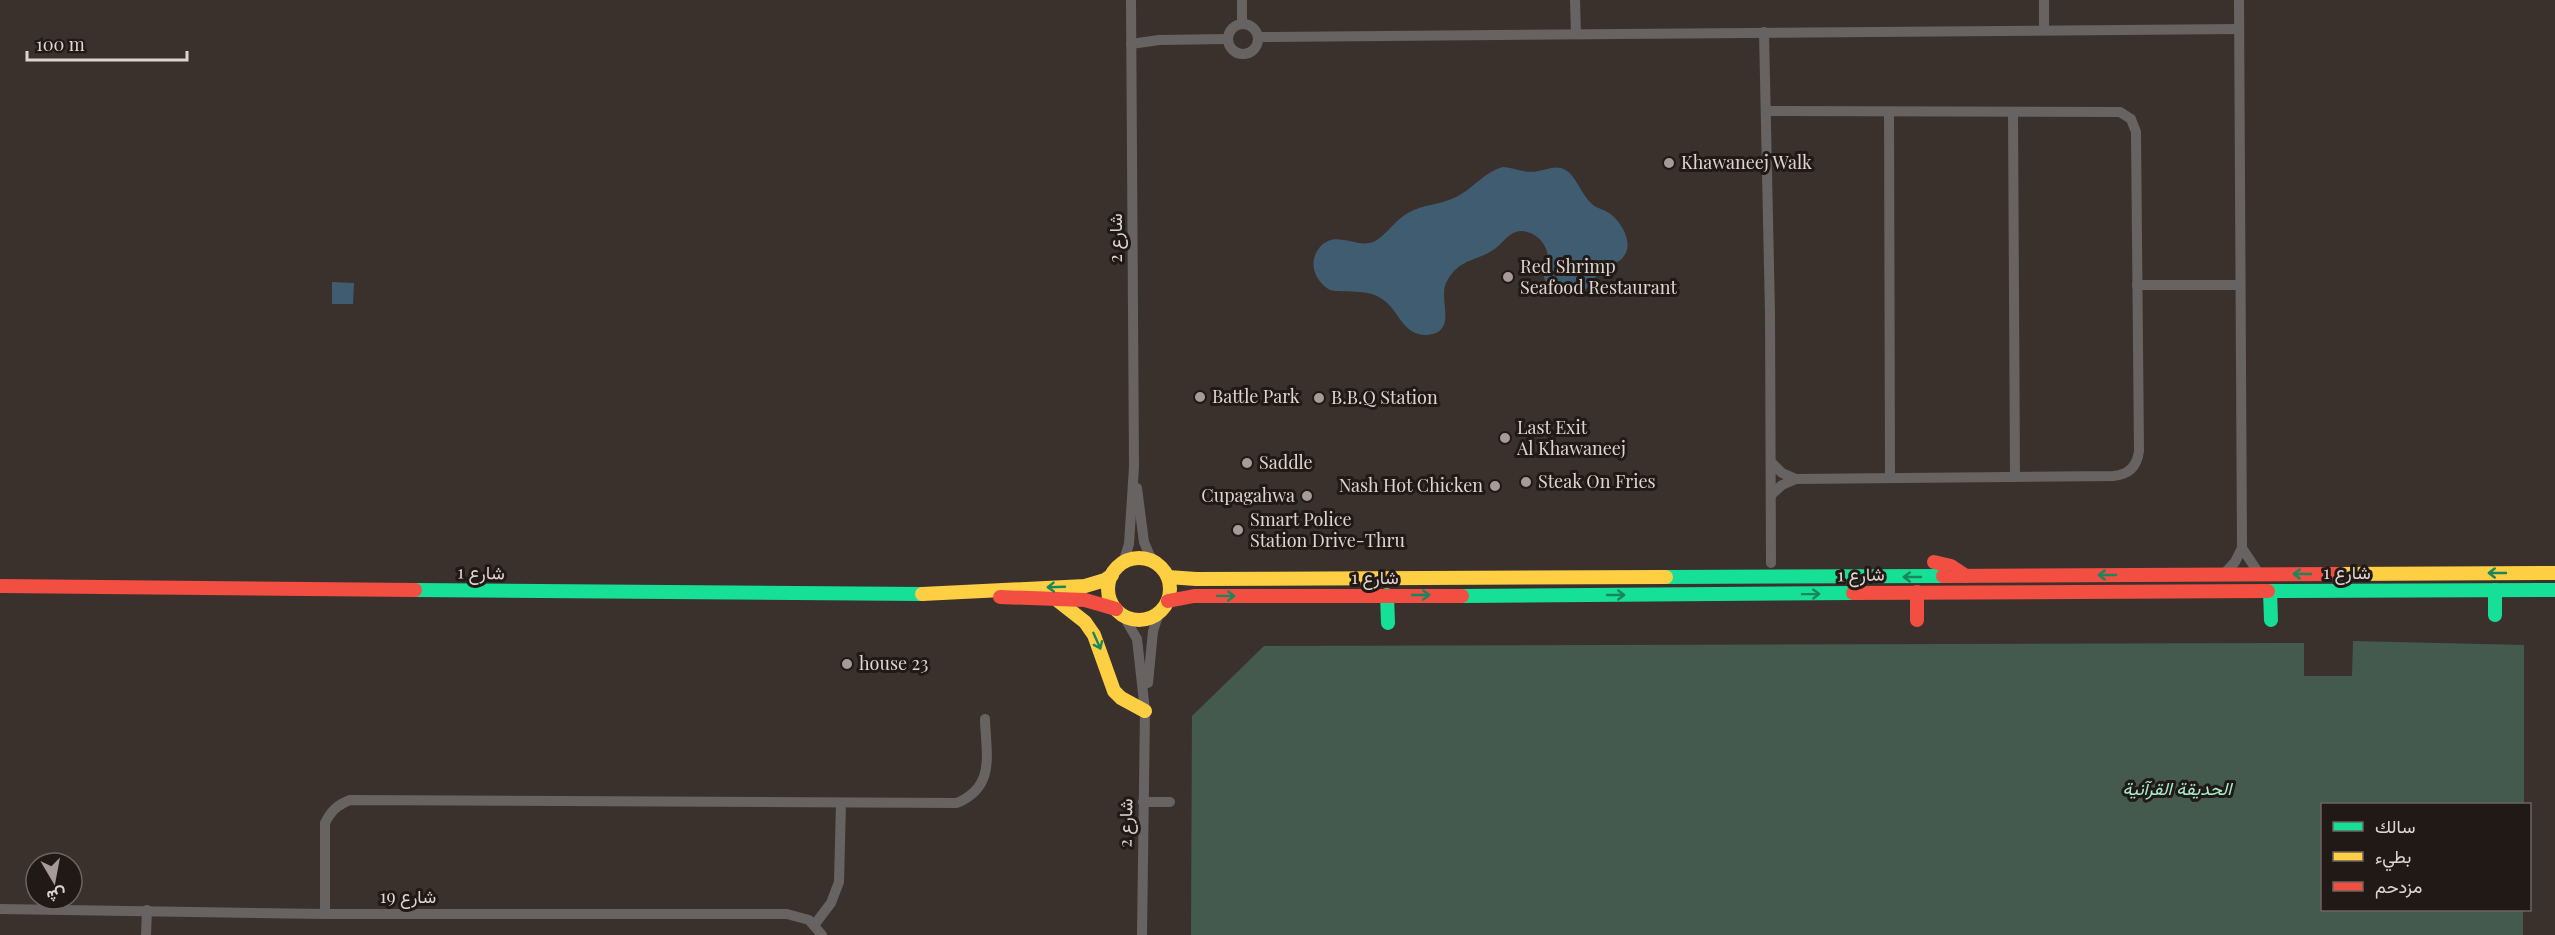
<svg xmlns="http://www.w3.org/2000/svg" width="2555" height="935" font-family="'Playfair Display',Vazirmatn,serif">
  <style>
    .green { fill: #455a4f }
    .water { fill: #405c70 }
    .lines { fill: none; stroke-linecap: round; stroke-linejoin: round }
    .street { stroke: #676363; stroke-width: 10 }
    .fast { stroke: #16e098; stroke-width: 14 }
    .slow { stroke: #ffcf43; stroke-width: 14 }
    .jam { stroke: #f24e42; stroke-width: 14 }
    .oneway { stroke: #1b865d }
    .poi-dot { fill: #a69b97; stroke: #211915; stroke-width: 2 }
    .labels { text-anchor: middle; stroke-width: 6; stroke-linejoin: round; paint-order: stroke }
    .poi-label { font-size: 18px; fill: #e0d4d0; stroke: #211915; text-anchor: start }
    .street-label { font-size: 18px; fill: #e0d4d0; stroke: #211915 }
    .park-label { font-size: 18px; font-style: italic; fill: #a9eecd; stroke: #211915 }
  </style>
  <rect width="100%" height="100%" fill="#3a312d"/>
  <path class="green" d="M2353,641l171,4v159h-202v106h201v25h-1332l1,-219 72,-70 1040,-3v33h48z"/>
  <g class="water">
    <path d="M1503,167c12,1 23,7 35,4 7,-1 15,-5 23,-3 14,4 19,24 29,34 6,7 12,6 19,11 12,8 25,30 15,43 -5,8 -16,8 -23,14 -8,8 -9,18 -21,22 -14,5 -34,2 -36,-16 0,-6 3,-11 4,-17 0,-13 -9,-24 -21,-27 -6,-2 -11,-1 -17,3 -6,4 -10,11 -17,15 -18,12 -34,8 -47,33 -8,17 13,50 -20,52 -22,0 -26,-21 -40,-33 -17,-15 -36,-8 -56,-12 -15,-9 -23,-28 -10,-43 18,-19 38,5 57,-7 11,-7 18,-20 31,-27 15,-9 33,-8 48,-16 17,-8 28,-25 47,-30z"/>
    <path d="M332,282l22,1 -1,21h-21z"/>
  </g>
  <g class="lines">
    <g class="street">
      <path d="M1242,0v23"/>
      <path d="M1575,0l1,34"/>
      <path d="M2044,0v30"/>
      <circle cx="1243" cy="39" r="15"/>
      <path d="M1764,32l6,281 1,250"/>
      <path d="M1258,37l981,-8"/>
      <path d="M1131,44l28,-4 68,-1"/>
      <path d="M1766,111l354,1 11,7 5,13 3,319c-2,16 -11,24 -26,25l-317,3 -14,-6 -11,-11"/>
      <path d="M1889,112l1,366"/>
      <path d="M2013,112l2,365"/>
      <path d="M2137,285h103"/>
      <path d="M1137,488l7,54 8,19"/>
      <path d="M1771,495l11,-10 14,-6"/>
      <path d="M2242,548l18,27"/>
      <path d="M1123,563l6,-19 5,-77 -3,-467"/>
      <path d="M2224,574l11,-12 7,-14 -3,-548"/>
      <path d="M1123,615l14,24 8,72 -3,224"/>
      <path d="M1148,683l5,-52 6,-18"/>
      <path d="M1143,802h27"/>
      <path d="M0,909l325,5h462l22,6 13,15"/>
      <path d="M325,914v-91c6,-12 12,-18 25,-23l607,3c39,-17 29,-48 28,-84"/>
      <path d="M815,924l16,-21 8,-21 2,-79"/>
      <path d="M146,935l1,-25"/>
    </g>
    <g class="fast">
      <path d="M1666,577l277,-1"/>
      <path d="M415,590l507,4"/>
      <path d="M2495,590v25"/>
      <path d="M2268,591l287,-1"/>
      <path d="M2270,591l1,29"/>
      <path d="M1387,595l1,28"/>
      <path d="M1462,596l391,-3"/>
    </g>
    <g class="slow">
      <circle cx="1139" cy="589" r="31"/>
      <path d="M2338,574l217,-1"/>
      <path d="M1168,577l28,2 470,-2"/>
      <path d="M922,594l163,-8 20,-6 7,-5"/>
      <path d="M1057,600l28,22 9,13 20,56 7,7 24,13"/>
    </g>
    <g class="jam">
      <path d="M1934,562l17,4 15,10"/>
      <path d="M1943,576l395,-2"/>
      <path d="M0,586l415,4"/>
      <path d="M1917,592v28"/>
      <path d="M1853,593l415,-2"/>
      <path d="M1000,597l85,3 31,9"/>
      <path d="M1168,601l26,-5h268"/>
    </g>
  </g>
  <defs><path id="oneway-shaft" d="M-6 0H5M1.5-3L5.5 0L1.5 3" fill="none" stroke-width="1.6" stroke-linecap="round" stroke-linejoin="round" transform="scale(1.5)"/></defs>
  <g class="oneway">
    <use href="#oneway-shaft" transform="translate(2497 573) rotate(180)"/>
    <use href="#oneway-shaft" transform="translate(2302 574) rotate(180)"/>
    <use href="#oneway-shaft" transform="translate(2107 575) rotate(180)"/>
    <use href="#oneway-shaft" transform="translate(1912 577) rotate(180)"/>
    <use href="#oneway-shaft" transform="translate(1056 587) rotate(178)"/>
    <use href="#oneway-shaft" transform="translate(1811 594) rotate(-1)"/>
    <use href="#oneway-shaft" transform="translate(1421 595)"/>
    <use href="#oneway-shaft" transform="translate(1616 595)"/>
    <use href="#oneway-shaft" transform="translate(1226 596) rotate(1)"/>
    <use href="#oneway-shaft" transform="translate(1097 641) rotate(66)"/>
  </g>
  <g class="poi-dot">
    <circle cx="1669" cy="163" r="6"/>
    <circle cx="1508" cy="277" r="6"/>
    <circle cx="1200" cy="397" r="6"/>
    <circle cx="1319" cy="398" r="6"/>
    <circle cx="1505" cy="438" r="6"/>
    <circle cx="1247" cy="463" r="6"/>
    <circle cx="1526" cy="482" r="6"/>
    <circle cx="1495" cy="486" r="6"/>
    <circle cx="1307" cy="496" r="6"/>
    <circle cx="1238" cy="530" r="6"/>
    <circle cx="847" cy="664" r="6"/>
  </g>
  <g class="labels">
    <g class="poi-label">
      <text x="1681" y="169">Khawaneej Walk</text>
      <text x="1520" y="273">Red Shrimp<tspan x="1520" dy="21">Seafood Restaurant</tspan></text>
      <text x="1212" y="403">Battle Park</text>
      <text x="1331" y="404">B.B.Q Station</text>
      <text x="1517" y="434">Last Exit<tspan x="1517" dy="21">Al Khawaneej</tspan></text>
      <text x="1259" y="469">Saddle</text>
      <text x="1538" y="488">Steak On Fries</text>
      <text x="1483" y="492" text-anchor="end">Nash Hot Chicken</text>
      <text x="1295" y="502" text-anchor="end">Cupagahwa</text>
      <text x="1250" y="526">Smart Police<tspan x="1250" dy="21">Station Drive-Thru</tspan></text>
      <text x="859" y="670">house 23</text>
    </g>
    <g class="street-label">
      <text transform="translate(1116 238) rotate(-90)" y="6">شارع 2</text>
      <text transform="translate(481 573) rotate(1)" y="6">شارع 1</text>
      <text x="2347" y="579">شارع 1</text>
      <text transform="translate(1861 575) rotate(-1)" y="6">شارع 1</text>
      <text x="1375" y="584">شارع 1</text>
      <text transform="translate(1126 823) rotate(-89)" y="6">شارع 2</text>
      <text x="408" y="903">شارع 19</text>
    </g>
    <g class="park-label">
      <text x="2177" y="795">الحديقة القرآنية</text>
    </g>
  </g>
  <rect x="2321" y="803" width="210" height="108" fill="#211915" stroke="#6d6460" stroke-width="1.5"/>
  <rect x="2333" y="822" width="30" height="9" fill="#16e098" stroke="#6d6460" stroke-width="1.5"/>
  <text x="2375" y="833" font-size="18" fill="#e0d4d0">سالك</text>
  <rect x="2333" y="852" width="30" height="9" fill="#ffcf43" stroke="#6d6460" stroke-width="1.5"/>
  <text x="2375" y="863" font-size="18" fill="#e0d4d0">بطيء</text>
  <rect x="2333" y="882" width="30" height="9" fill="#f24e42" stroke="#6d6460" stroke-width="1.5"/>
  <text x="2375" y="893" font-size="18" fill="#e0d4d0">مزدحم</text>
  <g transform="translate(54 881) rotate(170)"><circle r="28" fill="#211915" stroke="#6d6460" stroke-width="1.5"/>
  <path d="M0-4.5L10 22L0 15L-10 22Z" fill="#a69b97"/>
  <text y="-9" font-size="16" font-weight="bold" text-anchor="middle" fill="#e0d4d0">ش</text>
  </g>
  <path d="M27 51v9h160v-9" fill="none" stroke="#e0d4d0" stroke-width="3"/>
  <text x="36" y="51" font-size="18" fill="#e0d4d0" stroke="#211915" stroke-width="4.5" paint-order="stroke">100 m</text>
</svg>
